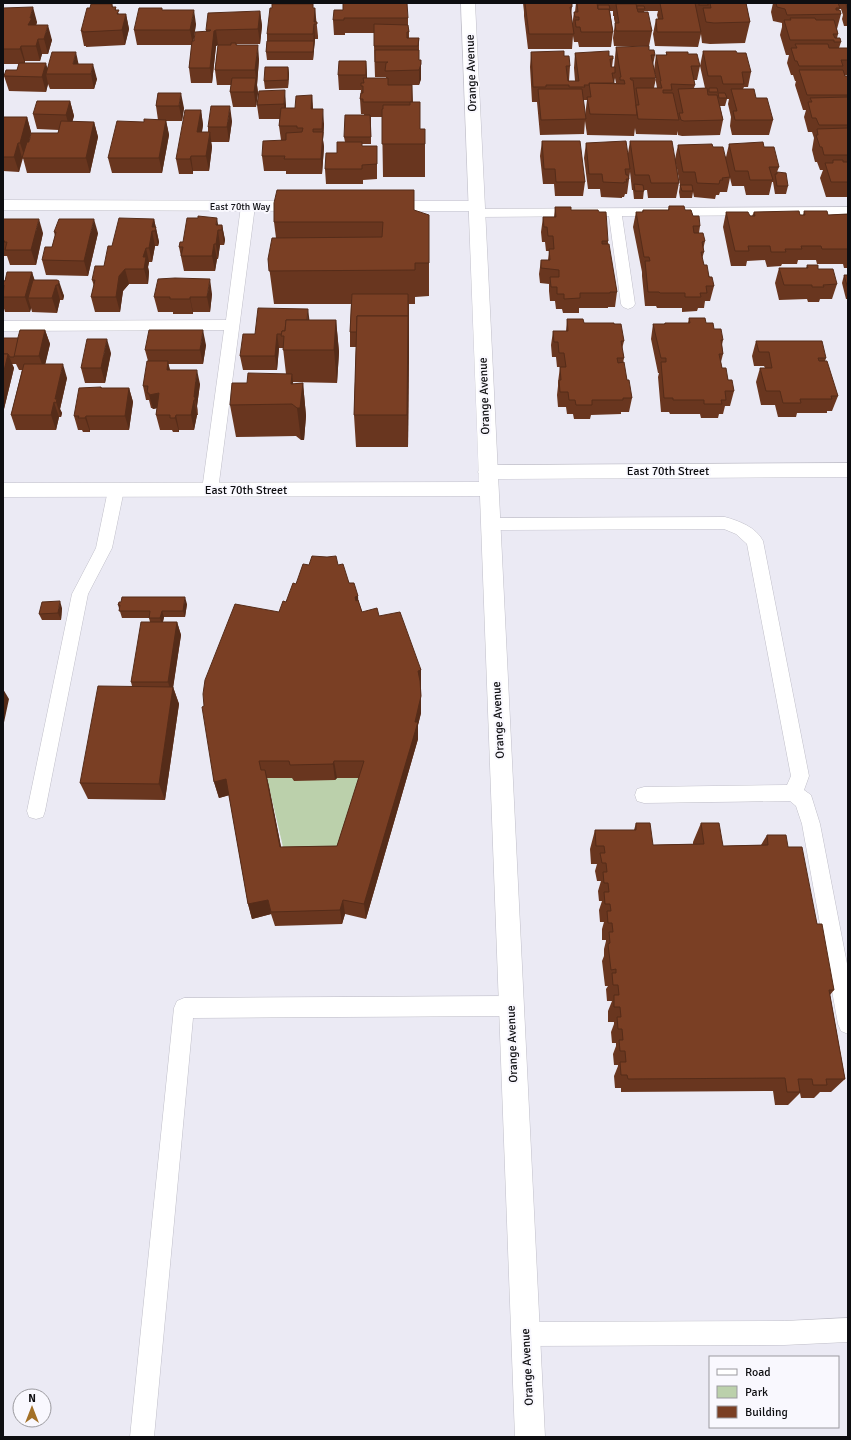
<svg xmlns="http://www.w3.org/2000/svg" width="851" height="1440" font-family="Signika,sans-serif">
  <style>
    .green { fill: #bbd0ab }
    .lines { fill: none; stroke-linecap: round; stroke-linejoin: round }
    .service-casing { stroke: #c0bfc9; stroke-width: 1 }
    .minor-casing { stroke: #c0bfc9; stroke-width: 1 }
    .tertiary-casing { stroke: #c0bfc9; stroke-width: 1 }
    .service { fill: #fff; fill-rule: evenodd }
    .minor { fill: #fff; fill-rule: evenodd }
    .tertiary { fill: #fff; fill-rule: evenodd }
    .wall { fill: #69361f; fill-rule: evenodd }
    .shaded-wall { fill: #552c19 }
    .building { fill: #7a3f24; stroke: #552c19; fill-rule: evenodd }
    .labels { text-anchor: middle; stroke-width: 4; stroke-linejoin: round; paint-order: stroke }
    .far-street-label { font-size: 10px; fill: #0e0e11; stroke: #f9f8fe }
    .street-label { font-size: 12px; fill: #0e0e11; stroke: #f9f8fe }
  </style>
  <rect width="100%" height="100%" fill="#ebeaf4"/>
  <path class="green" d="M366,773l-30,87h-50l-20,-86z"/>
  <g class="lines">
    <defs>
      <g id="service">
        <path d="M248,202l5,1 2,3 -37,284 -2,4 -6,2 -6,-2 -2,-4 22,-160 -221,1v-10l223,-1 15,-114 2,-3z"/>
        <path d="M848,207v8l-226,1 13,88 -2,3 -5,2 -5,-2 -2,-3 -12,-88 -133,1 -5,-1 -2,-3 2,-3 5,-1z"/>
        <path d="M116,484l6,2 2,4 -12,58 -24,46 -43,217 -2,6 -7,2 -7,-2 -2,-6 45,-217 24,-46 12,-58 2,-4z"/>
        <path d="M725,517c14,4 31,10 38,24l46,235 -5,14 7,5 9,29 28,145v65l-7,-3 -3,-7 -36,-200 -6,-18 -6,-5 -146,2 -7,-2 -2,-6 2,-6 7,-2 143,-2 4,-9 -44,-232 -11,-10 -12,-5 -234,1 -6,-2 -2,-4 2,-4 6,-2z"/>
        <path d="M511,996l7,3 3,7 -3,7 -7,3 -318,2 -39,419h-24l44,-429 3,-7 7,-3z"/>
        <path d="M848,1318v24l-64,3 -259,1 -8,-4 -4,-8 4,-8 8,-4 259,-1z"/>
      </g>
      <g id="minor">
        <path d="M3,200l301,1 6,1 2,4 -2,4 -6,1 -301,-1z"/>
        <path d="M384,201h92l6,1 2,4 -2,4 -6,1h-92l-6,-1 -2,-4 2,-4z"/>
        <path d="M848,463v14l-360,2 -7,-2 -3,-5 3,-5 7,-2z"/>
      </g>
      <path id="tertiary" d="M461,3h14l70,1434h-30l-35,-941 -477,1v-14l476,-1z"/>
    </defs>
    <use href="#service" class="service-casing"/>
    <use href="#minor" class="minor-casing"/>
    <use href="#tertiary" class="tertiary-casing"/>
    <use href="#service" class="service"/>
    <use href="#minor" class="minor"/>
    <use href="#tertiary" class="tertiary"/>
  </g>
  <g class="wall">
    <path d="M523,3h49v4l-1,10 1,9 2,-14h1l1,-9h50v1h7v-1h113l4,19 -5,21 -35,1 -8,-1 -1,-9 -3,13 -43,-1 -2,-12 3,-15h2l-1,-4 1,-4h-14l8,20 -3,15h-35l-1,-8 2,-15 -1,-4v-3h-1v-5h-3l3,21 -2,15h-32l-1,-5h-4l-1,-6 -1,13h-44l-4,-33v-4z"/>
    <path d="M773,3h75v23h-4l-2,-7 1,-4 -2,-6h-2v1l2,4 -4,15 1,5 -1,4 4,4 -2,6h9v27h-3v1h3v121h-22l-6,-19 3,-8h-3l-3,-8h-2l-3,-12 2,-12 -2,-6h-4l-4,-15 2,-7h-3l-8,-25 1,-4h-1l-2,-6h-2l-4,-12 2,-8h-3l-6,-20 2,-8v-4l-9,-2 -2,-9z"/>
    <path d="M112,4l1,3h3v3l3,4h7l3,15 -4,16 -39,2v-1h-2l-3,-15 9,-23z"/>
    <path d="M3,8l34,14 -1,3 16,15 -4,14h-6l-2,7h-15v2l22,5 32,-4 18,15 -3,10h-44l-2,-5 -2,8 -37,-1 -5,-15 13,-6 2,-6h-16z"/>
    <path d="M313,8h2l3,28v3h-3l-2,21h-46l-1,-8 1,-11v-7z"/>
    <path d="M162,10l34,14 -3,17 13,-10v-1l54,-19 2,15 -2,18h-24l23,15 -2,26 1,8 -2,14h-23l-3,-15 1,-7h-14l-2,-15 3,-25 -2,1 -4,37h-21l-2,-15 3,-23h-55l-3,-15z"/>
    <path d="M343,10l65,8v9l1,5v6h10v22h2v19l-2,6h-7l1,17 7,27h5v48h-42l-1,-60h-11v27h-9v2h15v33l-14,1v4h-37l-1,-15 20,-27 -1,-5 20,-22v-1h-3l-1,-15 1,-9h-22l-1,-15 28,-14 1,17h19v-1h-11l-1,-31v-13h-29v2h-11l-1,-15z"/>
    <path d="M616,47l33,3 6,5 -2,10 3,13 -2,10h3l-3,-18 2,-15h10v-3l22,2 12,12 -3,14h-3l1,5 -1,3h11l-5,-22 3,-15 34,2 14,19 -3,15h-4l-1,2 13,9 17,22 -4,15h-37l-2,-9 1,-9 -3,-13 1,-5h-2l-2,7h-5l3,14 -3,15 -38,1 -4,-1 -1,-4v4l-41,-1 -1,-6 -1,8 -47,-1 -2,-14 -1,13 -44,1 -3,-33h-5l-2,-35 1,-15 33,4 6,10 -1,15h6l-1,-13 1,-15 34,3 4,3 -1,8h2zM615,78l1,5h-2zM583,100h4l-2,16z"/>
    <path d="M288,67l1,7 -1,14 -23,1 -1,-8z"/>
    <path d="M259,91l27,14v3h9l17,-13 1,14 11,15 -1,16 1,7 -2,27h-36v-3h-22l-2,-15 19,-16 -2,-14 1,-7h-21l-2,-14z"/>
    <path d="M158,93l26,15 -2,13h-16l3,14 -7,38h-50l-4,-15 50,-38 -2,-14z"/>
    <path d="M70,101l4,15 -2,6h22l4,15 -8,36h-63l-4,-15 -4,14 -16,-1v-54h24l4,15 -2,10 29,-9 1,-3 -22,-1 -4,-15z"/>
    <path d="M201,110l2,15 -1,7h6v-5l24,-6 -3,21h-18l1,5 -3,24h-16v3h-14l-3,-15z"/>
    <path d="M542,141l43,41 -2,14h-28l-1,-12h-11l-3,-28z"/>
    <path d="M630,141l45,18 3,-14 35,2 13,10 3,-13 35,3 15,20 -2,5 11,14 -2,8h-11l-2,-12h-1l-3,13h-23l-2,-9h-12l-2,-8 -3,14h-7l-1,3h-3l-1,4 -21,-2 -1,-5 -1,6h-12l-1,-6 1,-7 -4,-22 3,20 -3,15h-28l-1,-8h-3l-1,9h-9l-1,-9h-1l-2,-18 -3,22h-2l-1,3h-2v1l-21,-1 -1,-8h-12l-4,-31 2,-15 42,10z"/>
    <path d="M669,206l16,4 8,6 7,10 -1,7 6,8 -2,9 1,2 -2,7 2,6 10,21 -4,15h-5l-1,7h-6l-1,3 -15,1v-4h-25l-1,-2h-11l-3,-30v-4l-9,-45 3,-15h6l1,-2h25z"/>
    <path d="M555,207l16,3 28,2 9,29v3l9,48 -2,15h-7v1h-29v5h-16l-1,-4h-6l-1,-8h-5l-1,-10v-7l-9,-1 -1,-9 2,-14h7l1,-9h-3l-1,-9h-3l-1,-10 2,-15h11z"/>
    <path d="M414,210l15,53v33l-14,1v7h-6v45l-1,98h-52l-2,-32 2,-68h-6v-15l1,-28h-77l-6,-45 8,-21 -2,-16z"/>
    <path d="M804,211l24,4 20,-1v54h-4l-1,-4h-26l-1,-4h-18l-1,4h-15l-1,2 -14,1 -2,-7 -18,1 -1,5h-15l-8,-39 3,-15 26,4 2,-4 49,3z"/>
    <path d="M3,219l40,14 -7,32h-26l-3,-9h-4z"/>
    <path d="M154,219l5,23 -1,4h-3l-3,16h-3l-1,5 1,5 -1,12h-19l-6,7 -3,21h-25l-4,-15 3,-11 -2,-6 12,-14 8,-20z"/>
    <path d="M219,225h3l3,15 -1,5h-4l-2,14h-1l-2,12h-31l-5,-24 4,-5z"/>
    <path d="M54,232l44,1 -10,43 -42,-1 -4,-15 10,-13 3,-11z"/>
    <path d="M807,265l11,4 19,15 -5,15h-12l-1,3h-11l-1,-3 -28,1 -4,-17 4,-15h27z"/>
    <path d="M32,272l2,8h23l7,16 -1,4h-3l-3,13 -25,-1 -1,-4 -1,4h-25l-2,-7v-24z"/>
    <path d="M844,275h4v24h-2l-4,-16z"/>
    <path d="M212,294l-2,18h-17v2h-20v-2h-15l-4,-15z"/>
    <path d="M689,318l17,5 8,6 9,11 -1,5 1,9 -2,8 1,6 12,23 -4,15h-5l-2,8h-4l-1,4h-17l-1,-4h-30l-1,-2h-8l-3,-35 1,-4h-1l-7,-34 2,-15h11l1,-1h23z"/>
    <path d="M567,319l17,4 30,1 10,17 -2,8 2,9 -1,5 4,17 5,18 -3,14h-8v2l-30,1 -1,4h-16l-1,-5h-6l-1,-7h-8l-1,-12 1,-9v-4l2,-15h-3l-1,-10h-4l-1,-12 2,-14h13z"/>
    <path d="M309,320h27l3,32 -2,31 -44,-1v2l10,-1 3,33 -2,24h-3l-5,-4 -60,1 -6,-32 17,-22 39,-9 -3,-26h-4l-2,22h-34l-3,-14 15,-22z"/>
    <path d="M45,330l5,14 -5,20 22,14 -7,31 2,4 -1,4h-2l-3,13h-40l-5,-15 11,-45h-3l-3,-6h-4l2,4 -11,45v-75h15z"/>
    <path d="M756,341l70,17 -1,3 13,35 -6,15h-5v2h-30l-1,4h-18l-3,-12h-14l-5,-23 4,-14h5l-1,-2h-10l-2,-10z"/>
    <path d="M206,345l-3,19h-35l2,6 30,14 -3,22 1,9h-1l-3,15h-15v2h-6l-1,-2h-12l-4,-15 1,-7 -4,1 -1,-1h-1l-2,-8h-3l-3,-14 5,-25 -3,-11z"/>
    <path d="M111,353l-6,30h-20l-4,-15z"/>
    <path d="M101,387l1,1h27l4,14 -4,28h-39v2h-7l-1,-2h-4l-4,-14z"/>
    <path d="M309,565h29l11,18 9,13v4l4,12 17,4 42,54v43l-3,12v14l-52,180 -21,-5 -3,10 -67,2 -4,-12 -19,5 -4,-15 -19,-109 -10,3 -5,-16 -10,-76 75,-94 7,-10 10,-18zM267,778h25l2,3 41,-1 2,-2h22l-22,68 -56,1z"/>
    <path d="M187,604l-2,13h-21l-1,5h14l4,13 -8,52 6,17 -14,96 -77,-1 -8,-16 52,-97 -1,-4 19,-60 -1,-4h-27l-4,-13z"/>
    <path d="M62,608l-1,12h-19l-3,-6z"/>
    <path d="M636,823l17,22 40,-1v-2l8,-19 22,23 38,-1 6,-10 21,12 29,77 17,66 -4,5 15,84 -14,13h-11l-6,6h-13l-1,-5 -12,12h-13l-2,-14 -152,1v-4h-6l-1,-12 4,-10v-1h-4l-1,-11 3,-8v-3h-4l-1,-11 3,-8v-2h-6v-11l4,-10h-5l-1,-12 2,-3h-3l-3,-25 2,-5v-7l2,-8v-1h-4v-11l2,-7h-4l-1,-12 3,-9h-3l-1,-10 3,-10h-4l-2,-10 2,-7h-6l-1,-15 5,-19h39z"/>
  </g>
  <g class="shaded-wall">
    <path d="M313,4l1,13 1,-9 1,16h-2z"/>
    <path d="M33,7l4,15 -2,8 -7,-5z"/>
    <path d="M194,10l2,14 -3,21 -3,-15z"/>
    <path d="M260,11l2,15 -2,18 -2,-15z"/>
    <path d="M126,14l3,15 -4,16 -3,-15z"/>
    <path d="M314,24l1,15 -2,21v-8z"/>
    <path d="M48,25l4,15 -4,14 -4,-15z"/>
    <path d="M216,30l2,15 -2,1 -4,37 -2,-15 4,-37z"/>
    <path d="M38,39l4,15 -2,7 -4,-15z"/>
    <path d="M258,45l1,14 -2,26 1,8 -2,14 -2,-15 2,-14 -1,-8z"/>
    <path d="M21,46l4,15v3l-5,-15z"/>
    <path d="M76,52l3,14 -6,-2z"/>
    <path d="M366,61l1,15 -1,14z"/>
    <path d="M46,63l3,11h-3l2,10 -2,8 -4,-15z"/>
    <path d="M93,64l4,15 -3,10 -3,-15z"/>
    <path d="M421,64v15l-2,6v-15z"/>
    <path d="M288,67l1,7 -1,14z"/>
    <path d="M285,90l1,15 -1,14 -1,-15z"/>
    <path d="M181,93l3,15 -2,13 -3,-15z"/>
    <path d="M312,95l1,15 -2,-1z"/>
    <path d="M70,101l4,15 -4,14 -4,-15z"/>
    <path d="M230,106l2,15 -3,21 -2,-15z"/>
    <path d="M323,109l1,15 -1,16 1,7 -2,27 -1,-15z"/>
    <path d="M201,110l2,15 -4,22 -2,-15z"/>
    <path d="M27,117l4,15 -6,26 -5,-15z"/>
    <path d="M166,120l3,15 -7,38 -3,-15z"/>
    <path d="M94,122l4,15 -8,36 -4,-15z"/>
    <path d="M210,132l2,15 -3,24 -3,-15z"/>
    <path d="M18,143l4,15 -3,14 -5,-15z"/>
    <path d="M191,156l2,15v3l-3,-15z"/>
    <path d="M217,218l2,12h-1l2,15 -2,14 -2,-15v-19z"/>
    <path d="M39,219l4,14 -7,32 -5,-15z"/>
    <path d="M94,219l4,14 -10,43 -4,-15z"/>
    <path d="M154,219l5,23 -1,4 -3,-15 -3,-4z"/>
    <path d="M222,225l3,15 -1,5 -2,-15z"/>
    <path d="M152,231l3,15 -3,16 -3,-14z"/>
    <path d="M214,244l3,15 -2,12 -3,-15z"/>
    <path d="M146,248l3,14 -1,5 1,5 -1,12 -4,-15 -1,-12z"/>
    <path d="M125,269l4,15 -6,7 -3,21 -4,-15 3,-21z"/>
    <path d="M32,272l5,15 -9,11 3,10 -1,4 -5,-15z"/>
    <path d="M210,279l2,15 -2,18 -3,-15z"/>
    <path d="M59,281l5,15 -1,4 -5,-15z"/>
    <path d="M56,285l4,15 -3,13 -5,-15z"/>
    <path d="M408,294l1,55 -1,98 -1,-32z"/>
    <path d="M190,297l3,15v2l-3,-15z"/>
    <path d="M308,309l2,15 -4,10z"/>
    <path d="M336,320l3,32 -2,31 -3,-33z"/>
    <path d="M45,330l5,14 -6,26 -5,-14z"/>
    <path d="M203,330l3,15 -3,19 -3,-14z"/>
    <path d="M277,334l2,14 -2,22 -2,-14z"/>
    <path d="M107,339l4,14 -6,30 -4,-15z"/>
    <path d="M8,354l6,14 -11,45v-38z"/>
    <path d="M168,361l3,14 -4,-5z"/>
    <path d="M63,364l4,14 -7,31 2,4 -1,4 -6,-18z"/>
    <path d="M197,370l3,14 -3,22 1,9 -3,-15 -1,-3z"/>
    <path d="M292,374l4,32 -5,-22z"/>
    <path d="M303,383l3,33 -2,24h-3l-4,-32z"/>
    <path d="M129,388l4,14 -4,28 -4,-14z"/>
    <path d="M159,393l4,14 -10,2 -4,-14z"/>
    <path d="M194,400l3,15 -3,15 -3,-15z"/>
    <path d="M54,402l5,15 -3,13 -5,-15z"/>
    <path d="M176,415l3,15v2l-4,-14z"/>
    <path d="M86,416l4,14v2l-5,-14z"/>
    <path d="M358,596l1,18 -4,-17z"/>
    <path d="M185,597l2,7 -2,13 -2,-6z"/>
    <path d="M60,601l2,7 -1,12 -3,-7z"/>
    <path d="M162,611l2,6 -2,8 -2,-7z"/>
    <path d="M177,622l4,13 -9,60 -4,-13z"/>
    <path d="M421,670v18l-3,1v-18z"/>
    <path d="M173,687l6,17 -14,96 -6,-16z"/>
    <path d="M3,689l6,10 -6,28z"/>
    <path d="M421,696v17l-3,12v14l-52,180 -2,-15 51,-182z"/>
    <path d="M334,761l3,17 -2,2 -2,-16z"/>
    <path d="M265,770l4,16 15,76 -4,-15z"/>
    <path d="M226,779l4,16 -11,3 -5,-16z"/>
    <path d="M268,900l3,14 -19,5 -4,-15z"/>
    <path d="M343,900l2,14 -3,10 -2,-14z"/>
  </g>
  <g class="building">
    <path d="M343,3h64l1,15h-64v2h-11l1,-10h9z"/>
    <path d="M525,3h47v4h-2l4,27h-45z"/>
    <path d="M577,3h20l1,6h11l4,23h-32l-1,-5h-4l-1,-7h4v-3h-4l-1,-5h4z"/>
    <path d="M660,3h35l6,29h-44l-1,-13h7z"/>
    <rect x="699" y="3" width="9" height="2"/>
    <path d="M710,3h36l4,19 -36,1 -8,-1 -3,-14h8z"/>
    <path d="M776,3h62l2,5h-4v2h4l1,4 -54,1 -2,-6 -8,-2z"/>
    <path d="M91,4h21v3h4l-1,3h4l-2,4h9l-4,16 -39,2v-1h-2l6,-23h3z"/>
    <path d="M272,4h41v4h2l-1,14h3v2h-3l-1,10h-46l3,-26h2z"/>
    <path d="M616,4h20l2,8h10l4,19h-36l-1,-8h4z"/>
    <path d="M846,4h2v7z"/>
    <path d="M598,5h11l1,4h-12z"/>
    <path d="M637,6h7l1,3h-8z"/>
    <path d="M33,7l-3,11h2l-4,7h20l-4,14h-6l-2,7h-15l-1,3h-17v-41z"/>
    <path d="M139,8h23v2h32l-4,20h-56z"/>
    <path d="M260,11l-2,18 -42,1 -2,1 -4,37h-21l3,-27h2l1,-9 15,-1 1,-1h-5l2,-17z"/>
    <path d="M790,18h25l1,2h18l4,14h-5l2,4h5l1,4h-7v-2h-44l-6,-20h7z"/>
    <path d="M374,24l34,1 1,7h-2v6h12l-1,8h-44z"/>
    <path d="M267,41h47l-1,11h-47z"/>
    <path d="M231,43h5v2h22l-3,25h-40l3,-25h13z"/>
    <path d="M795,44h33l1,4h19v12h-7l2,6h-44l-2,-5h-2l-4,-13h6z"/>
    <path d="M649,46v4h5l1,5h-4l5,23h-26l1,2h2l4,35 -47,-1 -3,-17h4l-2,-14 36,1 -1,-4h-4v-3h1l-5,-30z"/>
    <path d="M375,50h44v10h2v4l-2,6 -34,1 1,-8 2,-1h-13z"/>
    <path d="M564,51v5h5l1,10h-4l2,15h11l-4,-28 34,-2v5h4v3h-3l1,8h4v6h-3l2,10h-25v2h-5l1,2h-16v-2h-23v2h-13l-2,-35z"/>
    <path d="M703,51h33l1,2h9l5,19h-9l2,12h-21l-2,-8h-13z"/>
    <path d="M52,52h24l-3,12h20l-2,10h-45z"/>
    <path d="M666,52h22v2h9l3,12h-9l4,19 -24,-1 1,6h-9v3h10l6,27 -41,-1 -2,-14h3l-3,-17h26l-2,-7h1l-5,-26h11z"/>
    <path d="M339,61h27v14h-28z"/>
    <path d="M19,63h27l-4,14 -38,-1 2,-6h11z"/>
    <path d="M265,67h23v13l-24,1z"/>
    <path d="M799,70h44l2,6h3v19h-41z"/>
    <path d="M232,78h24l-2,14h-24z"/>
    <path d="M363,78h25v7h24v17h-49v-3h-3l1,-6h2v-7h-2v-3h3z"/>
    <path d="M707,88l1,7h9l6,25 -39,1 -3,-1 -2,-7h4l-5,-24z"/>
    <path d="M709,88h8l1,4h-9z"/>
    <path d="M538,89h44l4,30 -45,1z"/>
    <path d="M731,89h23l2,9h11l6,22h-38l-2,-9h4z"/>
    <path d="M285,90l-1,14 -27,1 2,-14z"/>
    <path d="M158,93h23l-2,13h-23z"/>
    <path d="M718,93h7l2,5h-8z"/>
    <path d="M312,95l-1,14h12l-1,20h-9v3h10l-2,27h-37l1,-3h-23l1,-15 23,-1v-7l16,-1 1,-4h-6v-2h-18l2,-18h14l1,-12z"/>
    <path d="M848,97v28h-29l-3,-7h-4l-4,-16h4l-2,-4z"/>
    <path d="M37,101h33l-4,14 -33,-1z"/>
    <path d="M410,102h10v27h5v15h-43v-35h1v-4h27z"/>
    <path d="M211,106h19l-3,21h-19z"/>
    <path d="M185,110h16l-4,22h13l-4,24h-15l-1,3h-14z"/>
    <path d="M345,115h25l1,22h-27z"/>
    <path d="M3,117h24l-7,26h-2l-4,14h-11z"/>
    <path d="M144,119l22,1 -7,38h-51l9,-37 27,1z"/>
    <path d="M61,121l33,1 -8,36h-64l5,-16h2l2,-9h27z"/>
    <path d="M848,128v27h-24l-2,-8h-2l-4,-12h2l-1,-6z"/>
    <path d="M542,141h38l5,41h-29l-1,-13h-11z"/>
    <path d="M626,141l4,28h-5l1,6h2l1,4h-3l1,3h-3v1l-21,-1 -1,-8h-13l-3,-31z"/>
    <path d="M630,141h42l7,42h-28l-2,-8h-14z"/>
    <path d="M337,142h25v4h15v18l-15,1v4h-37l1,-16h11z"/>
    <path d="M763,142l1,5h10l5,20h-10l4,13h-23l-2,-9h-13l-6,-27z"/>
    <path d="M712,144l1,3h10l7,30 -8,1 1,2h-3l-1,4 -22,-1 -2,-11h-12l-5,-27z"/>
    <path d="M833,160h10v2h5v20h-17l-6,-19h8z"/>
    <path d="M777,172l9,1 2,13h-11l-2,-12h2z"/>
    <path d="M634,184l9,1 1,6h-9z"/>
    <path d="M680,185h12l1,6h-11z"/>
    <path d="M277,190h137v20l15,5v48h-14v7l-146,1 -1,-12 4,-21 110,-1 1,-15h-109v-19z"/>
    <path d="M669,206h15l1,4h6l2,6h6l1,10h-7l1,7h9l2,8 -3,1 2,10h-3l3,13h3l2,12h3l2,9h-8l1,7h-7l1,4h-16v-4h-25l-1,-1h-11l-3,-31h5l-1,-4h-5l-8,-45h7v-2h26z"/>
    <path d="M555,207h16v3h27l1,2h7l2,29h-6v3h7l8,48h-7v1h-30v5l-16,1v-5h-7v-7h-6l-1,-10h9v-7l-18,-2v-8h9l-1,-11h5l-1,-13h-5l-1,-9h-3l-1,-10h13z"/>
    <path d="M799,211l1,4h5l-1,-4h23l1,4 20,-1v35h-26l-1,-3h-20l1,3h-17l1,3h-15l-1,-6h-22l1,5h-14l-9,-39h22l2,4h5l-1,-4z"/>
    <path d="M198,216l19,2 -1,7h6v5h-4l-2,14h-2l-2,12h-31l2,-9h-4l1,-5h3l4,-24h11z"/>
    <path d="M119,218l35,1 -2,8h4l-1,4h-3l-3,17h-3l-3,9h3l-2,12h-19l-6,7 -3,21h-25l4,-17h-3l3,-14h9l4,-20h4z"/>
    <path d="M3,219h36l-8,31h-26l2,-8h-3l1,-1h-2z"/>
    <path d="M59,219h35l-10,42 -42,-1 3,-13h7l4,-15h-2z"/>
    <path d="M807,265h11v4h15l4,15 -14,1 1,2h-12v-2h-28l-5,-17h29z"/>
    <path d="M7,272h25l-7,25h-22l1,-12h-1v-4h2z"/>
    <path d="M844,275h4v14z"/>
    <path d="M175,278l35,1 -3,18h-17v2h-20v-2h-16l4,-18z"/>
    <path d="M33,280h24l2,1 -1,4h-2l-4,13h-24z"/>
    <path d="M352,294h56v22h-51v16h-7z"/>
    <path d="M258,308l50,1 -1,11h-21l-1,11h-3v3h-5l-2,22h-35l3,-22h12z"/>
    <path d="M357,316h51l-1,99h-53z"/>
    <path d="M689,318h16l1,5h7l1,6h7l2,11h-2l2,14h-4l3,14h4l2,12h4l2,11h-9l1,9h-5l1,4h-18v-4h-31v-2h-9l-3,-36h5v-4h-5l-8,-34h12v-1h25z"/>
    <path d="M567,319h16l1,4h30v1h7l3,17h-3l3,17h-7l1,5 6,-1 3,18h2l3,18h-9v2h-31v5h-16l-1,-5h-6l-1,-8h-8l-1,-12h2l-1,-13h6l-2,-14h-5l-1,-11h-4l-1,-11h15z"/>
    <path d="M286,320h50l-2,30h-51l1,-14h-3l1,-5h3z"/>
    <path d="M20,330h25l-6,26h-26z"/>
    <path d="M149,330h54l-3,20h-55z"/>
    <path d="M3,338h15l-4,19h-4l-2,-3h-5z"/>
    <path d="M87,339h20l-6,29h-20z"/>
    <path d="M756,341h66l4,17h-8l1,3h8l11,35h-7l1,3h-32l1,4h-18l-3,-12h-14l-6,-23h12l-3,-16h-10z"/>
    <path d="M3,354h5l-5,21z"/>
    <path d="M147,361h21l-1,9h30l-3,27h1v3h-1l-3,15h-15l-1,3h-5v-3h-14l3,-22 -10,2v-2h-2l1,-7h-5z"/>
    <path d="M24,364h39l-8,35h2l-1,4 -2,-1 -3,13h-40z"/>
    <path d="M248,373l44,1 -1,10 12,-1 -3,25h-3l-5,-4 -62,1 2,-22h15z"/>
    <path d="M101,387v1h28l-4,28h-39l-1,2h-7l1,-2h-5l5,-28z"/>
    <path d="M312,556l15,1 9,-1 2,9 5,-1 6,19h5l4,13 -3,1 1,4 2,-1 4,12 15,-4 2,8 21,-4 21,58 -3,1 2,10 1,15 -6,26h3l-54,182 -21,-4 -3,10 -69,2 -3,-12 -20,4 -22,-125 -12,3 -12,-75 2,-1 -1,-12 2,-14 30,-76 44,8 4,-11 3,1 7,-19 3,1 7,-20 6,1zM259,761h30l1,4 43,-1 1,-3h30l-27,85 -57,1 -15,-77h-4z"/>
    <path d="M122,597h63l-2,14h-21l-2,7h-11l1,-7h-31l1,-6h-2l1,-3h2z"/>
    <path d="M60,601l-2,12 -19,1 3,-12z"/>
    <path d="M141,622h36l-9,60h-37z"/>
    <path d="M98,686l75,1 -14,97 -79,-1z"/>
    <path d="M636,823h14l3,22 51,-1 -3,-21h18l4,23 45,-1 -1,-10h19l2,12h14l15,77h5l12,66h-5l16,89h-19l1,6h-14l-1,-6h-14l2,13h-13l-2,-14 -157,1 -1,-4h-6l-1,-13h6l-1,-11h-5l-1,-11h4l-1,-11h-4l-1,-12h4l-1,-10h-6v-12h5l-1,-10h-5l-1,-12h4v-4l-5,1 -3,-26 2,-1 -1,-11h4l-1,-9h-4l-1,-12h4l-1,-7h-5l-1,-12h5l-1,-9h-4l-1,-11h4l-1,-9h-4l-2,-10h5l-1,-7h-8l-1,-16h41z"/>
  </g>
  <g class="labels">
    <g class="far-street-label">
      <text x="240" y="210">East 70th Way</text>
    </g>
    <g class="street-label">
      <text transform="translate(471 73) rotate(-92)" y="4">Orange Avenue</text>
      <text transform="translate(484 396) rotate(-92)" y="4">Orange Avenue</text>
      <text x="668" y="475">East 70th Street</text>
      <text x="246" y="494">East 70th Street</text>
      <text transform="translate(498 720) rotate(-93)" y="4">Orange Avenue</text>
      <text transform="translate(512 1044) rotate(-92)" y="4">Orange Avenue</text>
      <text transform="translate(527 1367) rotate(-93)" y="4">Orange Avenue</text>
    </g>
  </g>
  <rect width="851" height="1440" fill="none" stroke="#0e0e11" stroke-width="8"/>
  <rect x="709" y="1356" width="130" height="72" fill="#f9f8fe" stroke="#9b9a9f"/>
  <rect x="717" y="1369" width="20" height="6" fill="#ffffff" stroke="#9b9a9f"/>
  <text x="745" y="1376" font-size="12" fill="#0e0e11">Road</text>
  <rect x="717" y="1386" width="20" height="12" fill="#bbd0ab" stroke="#9b9a9f"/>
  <text x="745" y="1396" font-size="12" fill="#0e0e11">Park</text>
  <rect x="717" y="1406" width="20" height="12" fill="#7a3f24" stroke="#9b9a9f"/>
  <text x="745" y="1416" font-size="12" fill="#0e0e11">Building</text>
  <g transform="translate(32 1408)"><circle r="19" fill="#f9f8fe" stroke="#9b9a9f"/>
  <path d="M0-3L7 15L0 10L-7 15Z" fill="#a37027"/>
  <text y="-6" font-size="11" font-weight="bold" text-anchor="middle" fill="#0e0e11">N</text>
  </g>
</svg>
